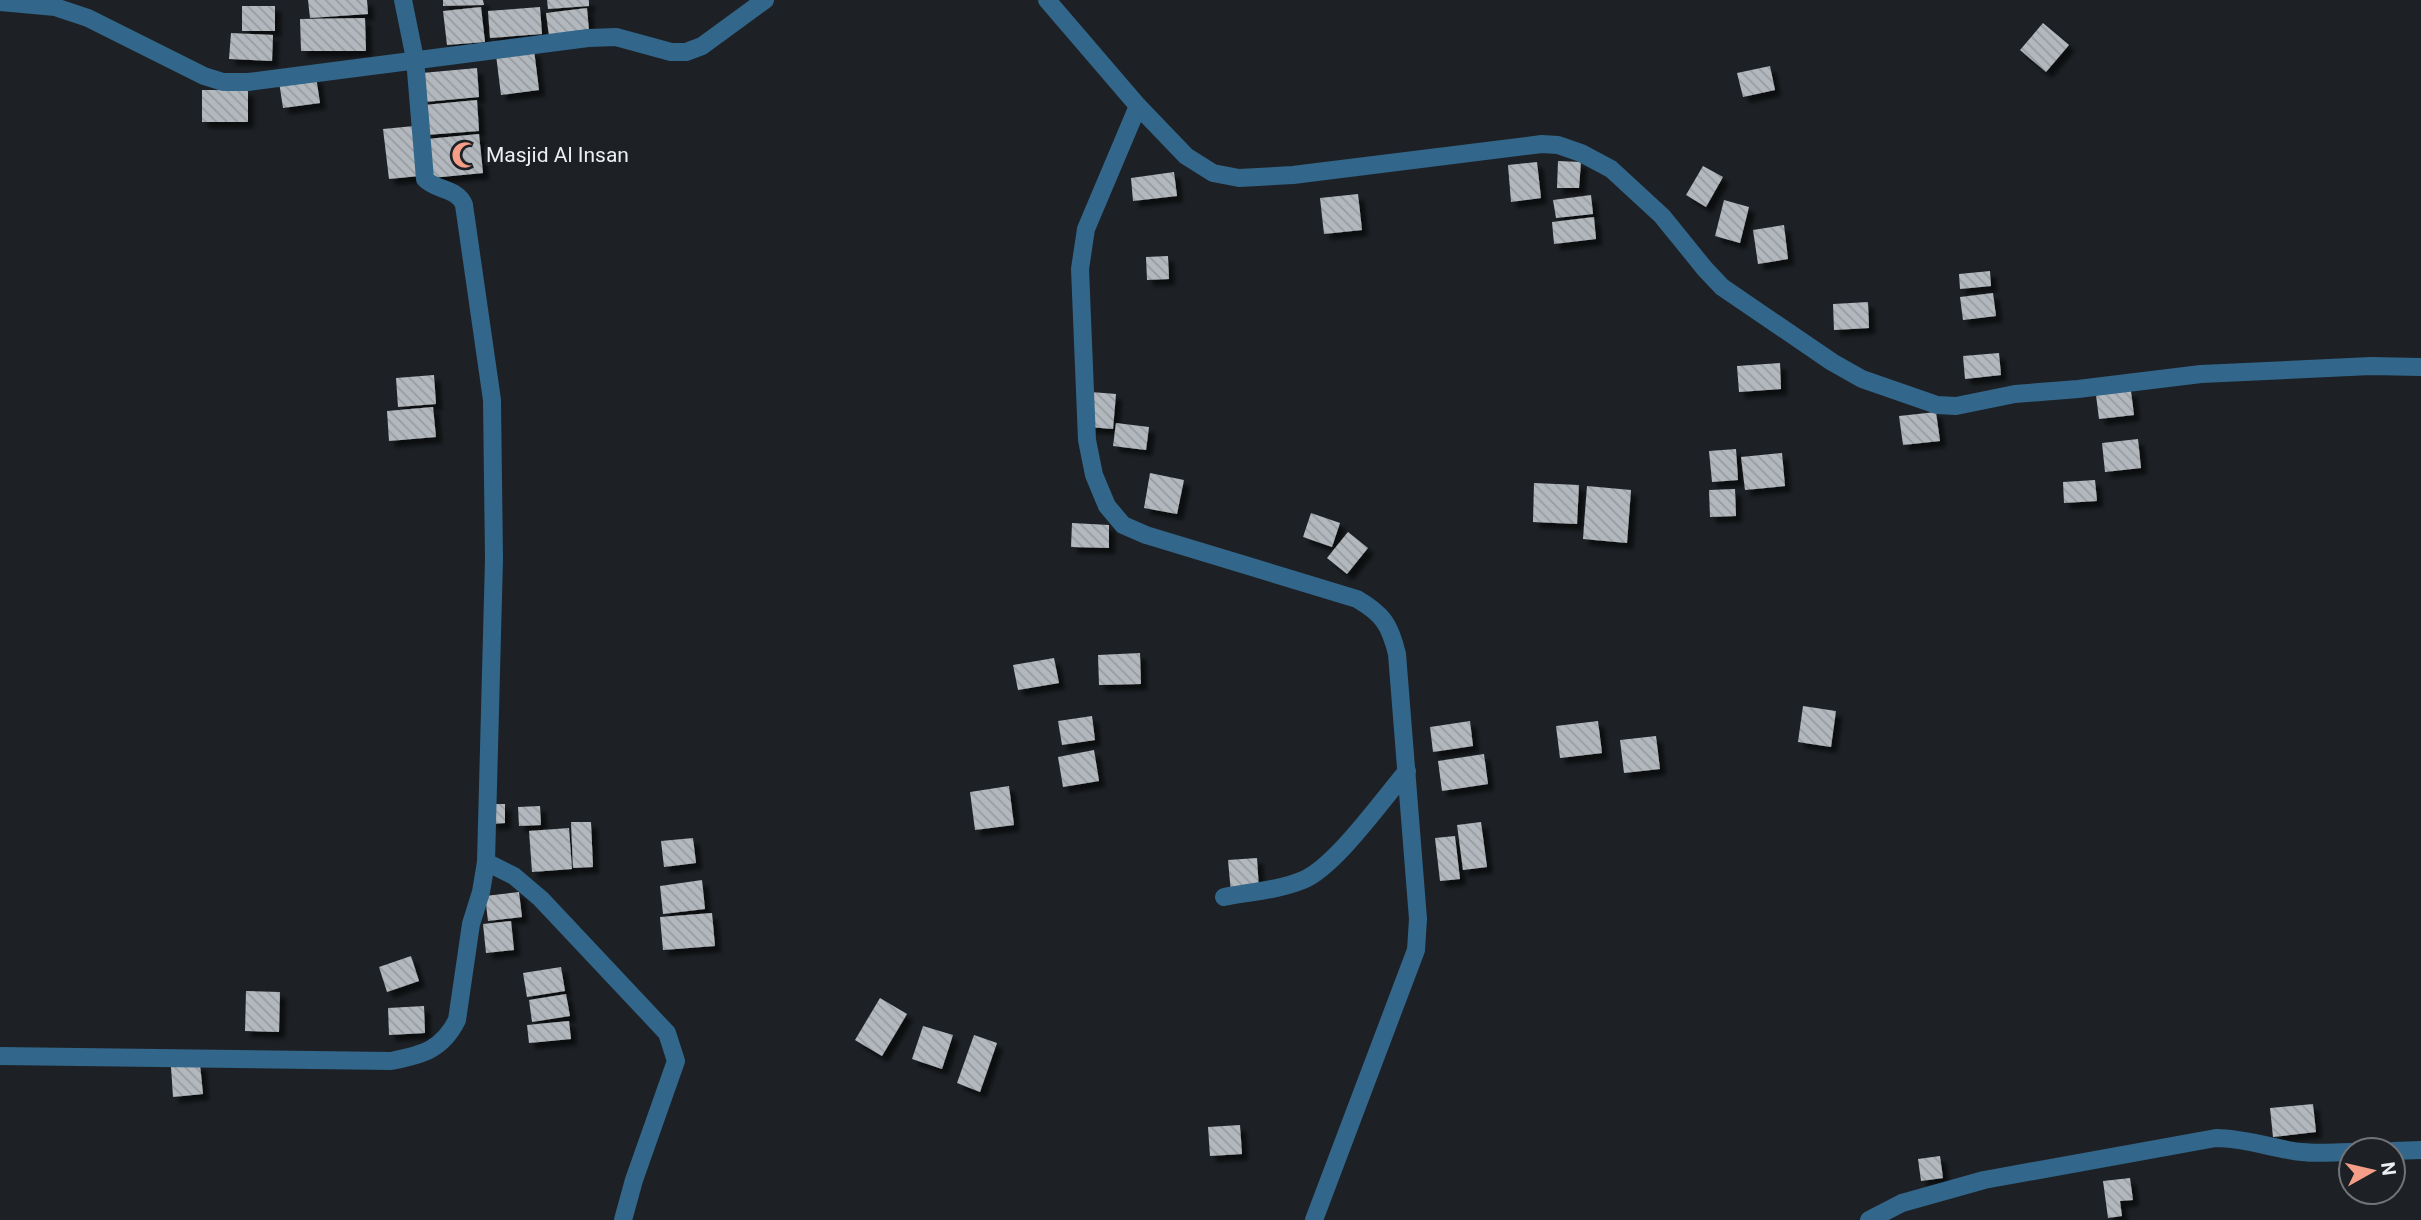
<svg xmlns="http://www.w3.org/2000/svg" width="2421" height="1220" font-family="Roboto,sans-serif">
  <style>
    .building { fill: url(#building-back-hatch); filter: url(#shadow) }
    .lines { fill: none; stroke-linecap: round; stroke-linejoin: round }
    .minor { stroke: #32668a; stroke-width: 18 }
    .labels { text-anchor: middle; stroke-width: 7; stroke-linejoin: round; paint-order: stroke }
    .poi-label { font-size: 21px; fill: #eceff2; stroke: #1d2125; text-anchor: start }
  </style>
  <defs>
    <pattern id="building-back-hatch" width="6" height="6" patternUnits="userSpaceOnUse" patternTransform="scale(1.75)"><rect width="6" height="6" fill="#b2b8bd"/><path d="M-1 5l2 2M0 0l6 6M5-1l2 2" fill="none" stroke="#979ca0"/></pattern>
    <filter id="shadow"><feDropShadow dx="6" dy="6" stdDeviation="2" flood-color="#0009"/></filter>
  </defs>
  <rect width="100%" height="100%" fill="#1d2125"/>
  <g class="building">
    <path d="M308,0h59l1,14 -58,4z"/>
    <path d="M443,0h40l1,5 -41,1z"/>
    <path d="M547,0h42v6l-41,3z"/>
    <rect x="242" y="6" width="33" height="25"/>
    <path d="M481,7l4,35 -38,3 -4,-34z"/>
    <path d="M540,7l2,27 -52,4 -2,-27z"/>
    <path d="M587,8l2,23 -40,5 -3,-23z"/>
    <path d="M365,18l1,33h-65l-1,-32z"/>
    <path d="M2043,23l26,22 -23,27 -26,-22z"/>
    <path d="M231,33l42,2 -1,26 -43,-2z"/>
    <path d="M534,50l5,40 -38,5 -5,-40z"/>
    <path d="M1770,66l5,24 -32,7 -6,-24z"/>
    <path d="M477,68l2,29 -54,5 -3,-29z"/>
    <path d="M316,77l4,26 -37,5 -4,-26z"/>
    <rect x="202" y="90" width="46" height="32"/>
    <path d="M477,100l2,31 -53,4 -2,-30z"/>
    <path d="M414,126l5,50 -30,3 -6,-50z"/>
    <path d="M479,134l4,39 -52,5 -4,-39z"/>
    <path d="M1558,161l23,1 -2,26h-22z"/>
    <path d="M1537,162l4,36 -30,4 -3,-37z"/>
    <path d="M1703,166l20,11 -17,30 -20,-12z"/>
    <path d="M1174,172l3,24 -44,5 -2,-23z"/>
    <path d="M1358,194l4,36 -38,4 -4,-36z"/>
    <path d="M1591,195l2,19 -37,4 -3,-18z"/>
    <path d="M1724,200l25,7 -9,36 -25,-7z"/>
    <path d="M1594,217l2,22 -42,5 -2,-22z"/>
    <path d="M1784,225l4,34 -30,5 -5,-34z"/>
    <path d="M1168,256l1,23 -22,1 -1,-23z"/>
    <path d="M1990,271l1,15 -31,3 -1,-15z"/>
    <path d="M1993,293l3,23 -33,4 -3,-23z"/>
    <path d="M1868,302l1,26 -35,2 -1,-26z"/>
    <path d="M1999,353l2,22 -36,4 -2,-23z"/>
    <path d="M1780,363l1,26 -42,3 -2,-26z"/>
    <path d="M434,375l2,29 -38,3 -2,-29z"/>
    <path d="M2131,391l3,24 -35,4 -3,-24z"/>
    <path d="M1091,392l25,2 -3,35 -25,-2z"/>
    <path d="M433,407l3,30 -47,4 -2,-30z"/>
    <path d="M1936,412l4,29 -37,4 -4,-29z"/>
    <path d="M1116,423l33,4 -3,23 -33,-4z"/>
    <path d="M2138,439l3,29 -36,4 -3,-29z"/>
    <path d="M1736,449l2,31 -26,2 -3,-31z"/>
    <path d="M1782,453l3,33 -40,4 -4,-33z"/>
    <path d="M1150,473l34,7 -7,34 -33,-6z"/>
    <path d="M2095,480l2,21 -33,2 -1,-21z"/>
    <path d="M1534,483l45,2 -2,39 -44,-2z"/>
    <path d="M1587,486l44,4 -4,53 -44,-4z"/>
    <path d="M1735,489l1,27 -26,1 -1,-27z"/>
    <path d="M1311,513l29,10 -8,24 -29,-10z"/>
    <path d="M1072,523l37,2v23l-38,-1z"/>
    <path d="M1348,532l20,16 -21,26 -20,-16z"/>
    <path d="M1140,653l1,31 -42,1 -1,-30z"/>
    <path d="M1054,658l5,25 -41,7 -5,-25z"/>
    <path d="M1803,706l33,5 -5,36 -33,-5z"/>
    <path d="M1092,716l3,24 -33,5 -4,-24z"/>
    <path d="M1470,721l3,25 -40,6 -3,-25z"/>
    <path d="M1598,721l4,32 -42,5 -4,-32z"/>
    <path d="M1656,736l4,33 -36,4 -4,-33z"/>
    <path d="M1094,750l5,31 -36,6 -5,-30z"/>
    <path d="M1484,754l4,30 -46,7 -4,-30z"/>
    <path d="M1009,786l5,39 -39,5 -5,-38z"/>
    <path d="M490,804h15v19l-14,1z"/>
    <path d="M540,806l1,19 -22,1 -1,-19z"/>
    <path d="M571,822h20l2,45 -20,1z"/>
    <path d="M1481,822l6,45 -24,3 -6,-45z"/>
    <path d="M569,828l3,41 -40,3 -3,-41z"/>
    <path d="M1455,836l5,43 -20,2 -5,-43z"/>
    <path d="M693,838l3,25 -32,4 -3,-26z"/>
    <path d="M1257,858l2,32 -28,3 -3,-33z"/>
    <path d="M702,880l3,29 -42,5 -3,-28z"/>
    <path d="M519,892l3,25 -34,4 -3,-25z"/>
    <path d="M712,913l3,33 -52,4 -3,-33z"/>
    <path d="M511,921l3,29 -28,3 -3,-29z"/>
    <path d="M411,956l8,25 -32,11 -8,-25z"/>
    <path d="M561,967l4,24 -38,6 -4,-24z"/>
    <path d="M246,991l34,1 -1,40 -34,-1z"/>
    <path d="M566,994l4,22 -38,6 -3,-22z"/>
    <path d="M880,998l27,16 -25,42 -27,-16z"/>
    <path d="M424,1006l1,27 -36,2 -1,-27z"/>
    <path d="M569,1021l2,18 -42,4 -2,-18z"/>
    <path d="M923,1026l30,9 -11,34 -30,-10z"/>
    <path d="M974,1035l23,8 -17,49 -23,-9z"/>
    <path d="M200,1064l3,30 -30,3 -2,-30z"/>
    <path d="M2313,1104l3,28 -43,5 -3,-29z"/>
    <path d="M1240,1125l2,29 -32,2 -2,-29z"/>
    <path d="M1940,1156l3,22 -22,3 -3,-22z"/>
    <path d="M2130,1178l3,22 -13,1 2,15 -14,2 -5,-37z"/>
  </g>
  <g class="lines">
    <g class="minor">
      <path d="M403,0l12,59 10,120c11,12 33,9 39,26l28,195 2,159 -8,303 28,14 27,23 126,134 9,28 -42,119 -11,40"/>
      <path d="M1047,0l91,106 48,50 27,17 26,5 54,-3 249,-31 16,1 23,8 30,16 51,47 43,53 17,18 110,75 30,17 75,26 19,1 59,-12 63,-5 123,-15 170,-8 50,1"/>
      <path d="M0,2l55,5 33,11 116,58 19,6h25l340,-44 28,-1 55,15h15l16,-6 63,-46"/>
      <path d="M1138,106l-52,123 -6,40 7,171 7,35 13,31 16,19 23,10 211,64c26,15 33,26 40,55l21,265 -2,31 -102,270"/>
      <path d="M1224,897c26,-5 55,-7 79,-17 32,-13 80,-81 104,-109"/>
      <path d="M0,1056l391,5c31,-6 51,-11 66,-41l14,-96 10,-32 5,-30"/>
      <path d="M2393,1151l28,-1"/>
      <path d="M1869,1220l33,-17 82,-23 232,-42c30,0 57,11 86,14 16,2 33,0 49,0"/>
    </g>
  </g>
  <defs>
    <symbol id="mosque-bare" viewBox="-9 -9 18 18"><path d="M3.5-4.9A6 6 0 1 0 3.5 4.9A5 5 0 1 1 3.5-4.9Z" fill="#f49e88" stroke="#1d2125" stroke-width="2.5" paint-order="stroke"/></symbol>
  </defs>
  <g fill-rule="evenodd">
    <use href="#mosque-bare" x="446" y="136" width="38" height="38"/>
  </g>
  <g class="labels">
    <g class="poi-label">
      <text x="486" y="162">Masjid Al Insan</text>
    </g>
  </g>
  <g transform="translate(2372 1171) rotate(82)"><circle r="33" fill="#1d2125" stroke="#707377" stroke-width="2"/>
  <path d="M0-5L12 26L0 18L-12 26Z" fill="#f49e88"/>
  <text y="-10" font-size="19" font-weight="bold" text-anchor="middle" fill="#eceff2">N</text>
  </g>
</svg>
